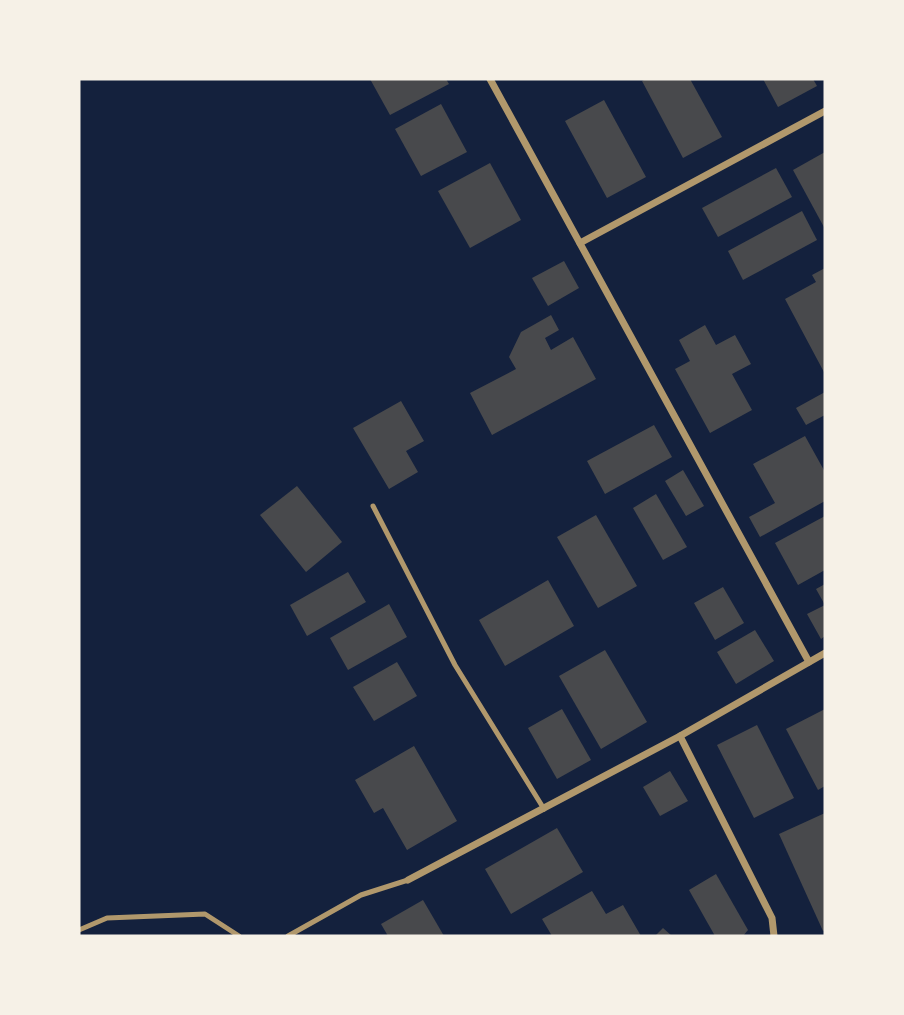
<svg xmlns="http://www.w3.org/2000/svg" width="904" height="1015" font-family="'Public Sans',sans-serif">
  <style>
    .building { fill: #48494c }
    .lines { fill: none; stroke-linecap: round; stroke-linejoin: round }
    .service { stroke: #b1986c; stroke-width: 5 }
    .minor { stroke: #b1986c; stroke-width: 7 }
  </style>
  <rect width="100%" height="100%" fill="#14213d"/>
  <g class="building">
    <path d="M370,79h76l3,5 -59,31z"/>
    <path d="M646,79h44l32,58 -39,21 -41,-77z"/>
    <path d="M763,79h50l4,7 -39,21z"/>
    <path d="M604,100l42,77 -39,21 -42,-77z"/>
    <path d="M441,104l26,48 -46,24 -26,-47z"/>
    <path d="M825,152v77l-32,-59z"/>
    <path d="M490,163l31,57 -51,28 -32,-57z"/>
    <path d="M776,168l16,29 -74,40 -16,-29z"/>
    <path d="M802,211l15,29 -74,40 -15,-29z"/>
    <path d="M564,261l15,27 -31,18 -16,-28z"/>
    <path d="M825,268v106l-40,-75 31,-17 -4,-7z"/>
    <path d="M551,315l8,15 -14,8 6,12 22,-13 23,42 -104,56 -22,-42 46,-24 -7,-12 12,-25z"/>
    <path d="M705,325l11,20 19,-10 16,29 -19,10 20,36 -42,23 -35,-64 15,-8 -11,-21z"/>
    <path d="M825,392v23l-19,10 -10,-17z"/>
    <path d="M401,401l23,40 -18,10 12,21 -29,17 -36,-61z"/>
    <path d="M654,425l18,32 -67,37 -18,-33z"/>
    <path d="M805,436l20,36v29l-65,36 -11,-20 26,-14 -22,-39z"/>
    <path d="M683,470l21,36 -18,10 -21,-35z"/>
    <path d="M297,486l45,56 -36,30 -46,-57z"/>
    <path d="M656,494l31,53 -24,13 -30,-52z"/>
    <path d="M596,515l41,71 -39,22 -41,-71z"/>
    <path d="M825,516v54l-27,15 -23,-42z"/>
    <path d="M348,572l18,30 -59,34 -17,-31z"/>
    <path d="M548,580l26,46 -69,40 -26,-46z"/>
    <path d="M825,584v52l-4,3 -14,-25 18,-9 -9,-16z"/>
    <path d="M723,587l21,36 -29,17 -21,-37z"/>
    <path d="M389,604l18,33 -59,33 -18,-32z"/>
    <path d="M755,630l19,31 -38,23 -19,-32z"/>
    <path d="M605,650l42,72 -46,27 -42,-73z"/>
    <path d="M397,662l20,34 -43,25 -21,-34z"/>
    <path d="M562,709l29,51 -34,19 -29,-51z"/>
    <path d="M825,709v77l-7,4 -32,-61z"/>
    <path d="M757,725l37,73 -40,20 -37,-73z"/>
    <path d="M414,746l43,75 -50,29 -24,-42 -9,5 -19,-33z"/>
    <path d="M670,771l18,30 -28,15 -17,-29z"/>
    <path d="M825,813v117l-2,1 -44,-97z"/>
    <path d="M557,828l26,44 -72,42 -26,-45z"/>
    <path d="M716,874l32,56 -5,6h-28l-26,-46z"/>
    <path d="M592,891l14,23 17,-9 18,31h-89l-10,-17z"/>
    <path d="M423,900l21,36h-56l-7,-12z"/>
    <path d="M663,928l9,8h-17z"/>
  </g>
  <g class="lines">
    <g class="service">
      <path d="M373,506l82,159 89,144"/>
      <path d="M79,930l28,-12 98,-4 34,22"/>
      <path d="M288,936l73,-41 47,-15"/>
    </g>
    <g class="minor">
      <path d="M490,79l319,583"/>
      <path d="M580,243l245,-132"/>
      <path d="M680,736l92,182 2,18"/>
      <path d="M408,880l272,-144 145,-83"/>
    </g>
  </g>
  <rect width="904" height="1015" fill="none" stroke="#f6f1e7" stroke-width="161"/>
</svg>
